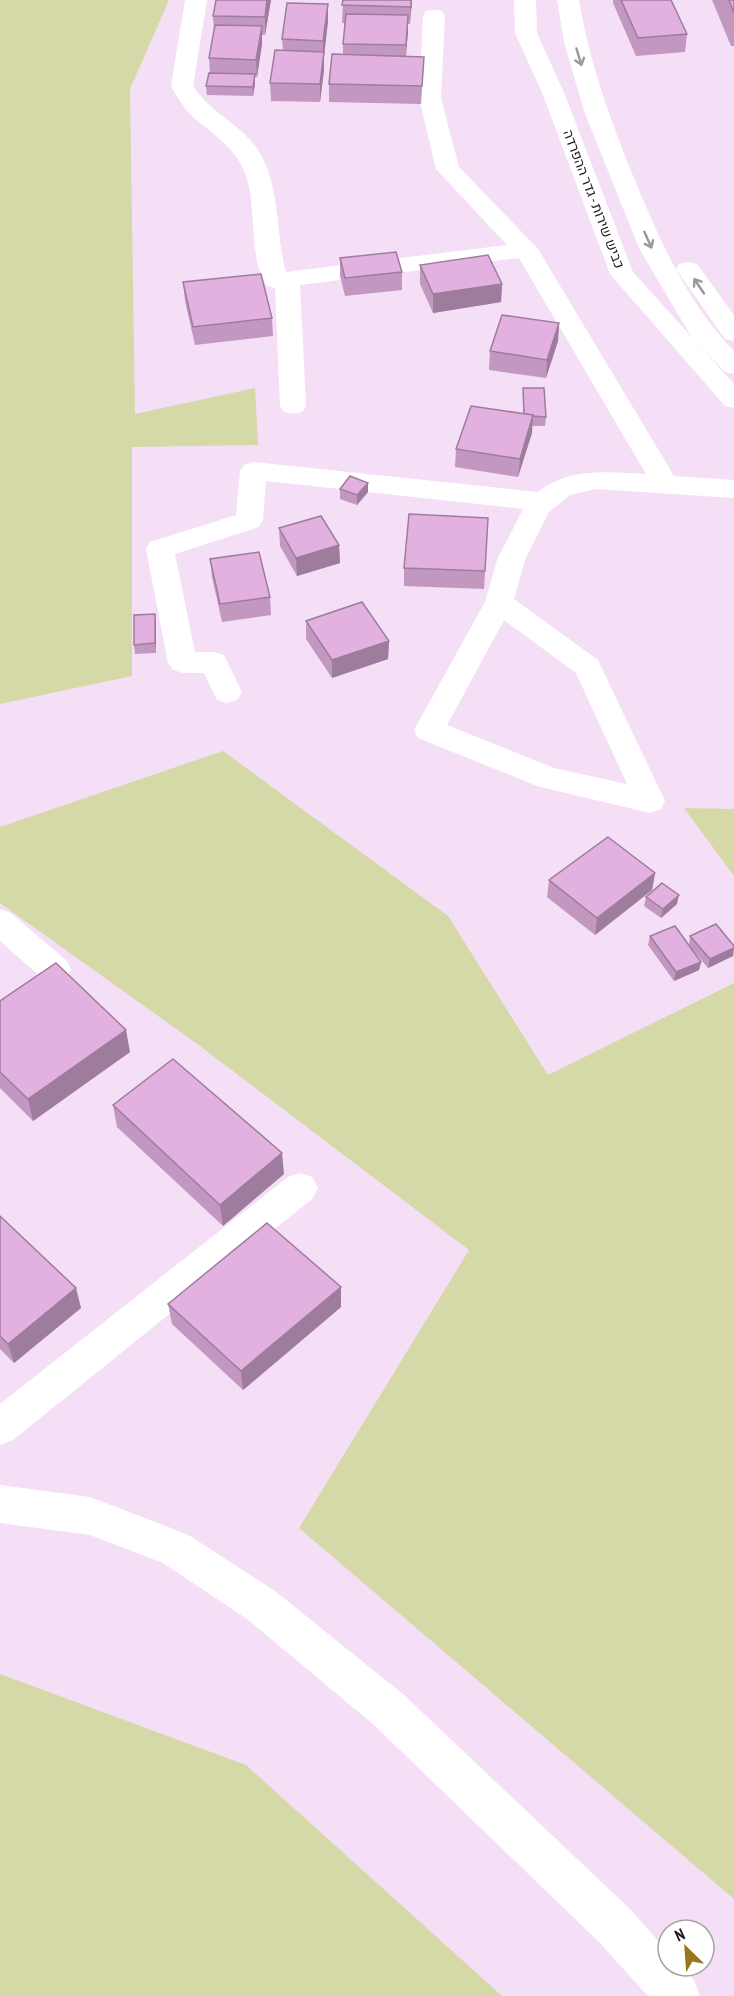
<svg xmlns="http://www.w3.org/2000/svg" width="734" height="1996" font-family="'PT Sans Narrow',Heebo,sans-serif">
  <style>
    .green { fill: #d5d8a7 }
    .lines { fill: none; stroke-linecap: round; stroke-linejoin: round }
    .minor { fill: #fff; fill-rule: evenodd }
    .major { fill: #fff; fill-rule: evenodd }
    .wall { fill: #c298c1 }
    .shaded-wall { fill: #9e7c9d }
    .building { fill: #e2b1e0; stroke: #9e7c9d; stroke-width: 1.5 }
    .oneway { stroke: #9a979a }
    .labels { text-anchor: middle; stroke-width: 5; stroke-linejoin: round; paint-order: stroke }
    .far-street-label { font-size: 14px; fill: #1f171f; stroke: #fff }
  </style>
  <rect width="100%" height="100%" fill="#f5dff7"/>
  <g class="green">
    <path d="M0,0h169l-39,89 5,325 120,-26 3,57 -126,2v229l-132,28z"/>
    <path d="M223,751l225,165 100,159 186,-92v916l-435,-371 170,-278 -269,-204 -200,-143v-76z"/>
    <path d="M684,808l50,1v67z"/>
    <path d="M0,1674l246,91 256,231h-502z"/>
  </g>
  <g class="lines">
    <g class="minor">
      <path d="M185,0h22l-14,86c18,27 46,38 63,61 25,34 19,86 30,125l221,-27 -71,-76 -17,-71 4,-82 3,-5 8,-1 8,1 3,5 -4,82 18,69 79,82 136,227 60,4v18l-138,-9 -26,6 -21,17 -24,48 -11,39 84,61 67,141 -4,8 -11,4 -113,-27 -119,-48 -4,-8 71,-128 12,-42 26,-51 -257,-28 -3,39 -4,7 -84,27 20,98h19l10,3 18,37 -5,8 -10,3 -10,-3 -13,-27h-21l-10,-3 -5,-7 -22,-114 4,-7 86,-27 4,-44 4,-6 9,-3 285,30c31,-25 71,-20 108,-18l-127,-216 -219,27 6,121 -4,6 -9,2 -9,-2 -4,-6 -5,-118 -8,-2c-20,-30 -9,-80 -22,-113 -11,-28 -35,-40 -56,-60 -7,-8 -13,-18 -18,-27zM504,620l72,53 51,111 -73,-16 -107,-43z"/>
      <path d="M514,0h22l1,33 28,62 68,177 101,112v24l-9,-2 -115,-132 -67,-179 -28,-62z"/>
      <path d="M0,909l11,4 56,48 4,9 -4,9 -12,4 -12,-4 -43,-38z"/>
      <path d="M300,1173l12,4 6,11 -6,11 -299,241 -13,5v-41l288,-227z"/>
      <path d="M0,1485l90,12 86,33 14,6 85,55 129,104 227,215 37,42v14h13l13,14 6,16h-52l-49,-54 -225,-217 -127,-106 -84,-56 -73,-28 -90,-12z"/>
    </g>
    <g class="major">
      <path d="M557,0h22c11,65 32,122 57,183 25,60 52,121 98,168v23l-9,-2 -33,-34 -53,-90 -55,-137 -20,-69z"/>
      <path d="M688,262l9,2 37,51v26l-9,-2 -49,-70 3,-5z"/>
    </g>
  </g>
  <g class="wall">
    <path d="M271,0l-6,35h-3v9l-5,33h-2v7l-2,12 -46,-1 -1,-9 4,-13 -1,-15 5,-27 -1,-15z"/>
    <path d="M343,0h69l-2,24h-2l-2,32 17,19 -2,29 -92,-2v-18l14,-30v-10l2,-21h-3z"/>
    <path d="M613,0h58l16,34 -2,18 -49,4 -23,-53z"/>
    <path d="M712,0h22v46h-3z"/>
    <path d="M328,21l-4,35v14l-4,32 -49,-1 -1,-18 13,-32 -1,-12z"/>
    <path d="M340,258l62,14v18l-57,6 -5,-20z"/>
    <path d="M420,265l82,19 -1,18 -68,11 -13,-29z"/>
    <path d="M183,282l89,36 1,18 -78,9 -10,-44z"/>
    <path d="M559,323l-1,18 -12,37 -57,-8 1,-19z"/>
    <path d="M523,388l23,29 -1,9h-13v7l-14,44 -63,-10 1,-18 67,-35z"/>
    <path d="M340,489l28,3 -11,13 -17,-6z"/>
    <path d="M488,518l-4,71 -80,-3v-18z"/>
    <path d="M279,528l60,17 1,18 -43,13 -17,-30z"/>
    <path d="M210,559l60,38 1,18 -49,7 -10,-45z"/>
    <path d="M155,614l1,39 -21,1 -1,-9z"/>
    <path d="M306,621l83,20 -1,18 -56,19 -26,-39z"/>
    <path d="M655,873l-3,17 -57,45 -48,-38 2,-17z"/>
    <path d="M646,897l31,7 -16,14 -17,-12z"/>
    <path d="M650,936l39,9 1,-9 43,20 -25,12 -19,-23 12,17 -2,8 -25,11 -26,-36z"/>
    <path d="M0,1001l130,51 -97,69 -33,-33z"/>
    <path d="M113,1105l171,69 -61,52 -106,-99z"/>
    <path d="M0,1216l81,92 -67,55 -14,-14z"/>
    <path d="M341,1287v20l-98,83 -71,-66 -4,-20z"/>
  </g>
  <g class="shaded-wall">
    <path d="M267,0h4l-6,35v-18z"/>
    <path d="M411,0h1l-2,24z"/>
    <path d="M328,4v17l-4,35v14l-4,32v-18l3,-29v-14z"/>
    <path d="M408,15v18l-3,30 1,-18z"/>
    <path d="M262,26v18l-5,33 -1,-17z"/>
    <path d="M255,74v10l-2,12v-9z"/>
    <path d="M502,284l-1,18 -68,11v-19z"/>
    <path d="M559,323l-1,18 -12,37 1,-18z"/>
    <path d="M533,415l-1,18 -14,44 2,-18z"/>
    <path d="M368,483v9l-11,13v-10z"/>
    <path d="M339,545l1,18 -43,13 -1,-18z"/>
    <path d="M155,614l1,9v30l-1,-10z"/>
    <path d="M389,641l-1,18 -56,19v-18z"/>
    <path d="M655,873l-3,17 -57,45 2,-17z"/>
    <path d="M679,895l-2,9 -16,14 2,-9z"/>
    <path d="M734,948l-1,8 -25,12 2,-9z"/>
    <path d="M701,962l-2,8 -25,11 2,-9z"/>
    <path d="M126,1030l4,22 -97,69 -5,-22z"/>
    <path d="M282,1153l2,21 -61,52 -3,-21z"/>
    <path d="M341,1287v20l-98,83 -2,-19z"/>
    <path d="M76,1288l5,20 -67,55 -6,-19z"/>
  </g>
  <g class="building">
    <path d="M216,0h51l-2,17 -52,-1z"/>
    <path d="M343,0h68v7l-69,-2z"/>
    <path d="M621,0h50l16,34 -49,4z"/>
    <path d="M729,0h5v13z"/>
    <path d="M287,3l41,1 -5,37 -41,-2z"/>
    <path d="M346,14l62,1 -2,30 -63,-1z"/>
    <path d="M215,25l47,1 -6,34 -47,-2z"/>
    <path d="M275,50l49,2 -4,32 -50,-1z"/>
    <path d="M332,54l92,3 -2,29 -93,-2z"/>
    <path d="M209,73l46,1 -2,13 -47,-1z"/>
    <path d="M396,252l6,20 -57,6 -5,-20z"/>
    <path d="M488,255l14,29 -69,10 -13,-29z"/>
    <path d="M261,274l11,44 -79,9 -10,-45z"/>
    <path d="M502,315l57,8 -12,37 -57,-9z"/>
    <path d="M523,388h21l2,29 -13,-1v-1l-9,-1z"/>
    <path d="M471,406l62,9 -13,44 -64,-10z"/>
    <path d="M350,476l18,7 -11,12 -17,-6z"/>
    <path d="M409,514l79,4 -3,53 -81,-3z"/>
    <path d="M321,516l18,29 -43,13 -17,-30z"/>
    <path d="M259,552l11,45 -50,7 -10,-45z"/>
    <path d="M362,602l27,39 -57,19 -26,-39z"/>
    <path d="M155,614v29l-21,2v-30z"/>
    <path d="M608,837l47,36 -58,45 -48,-38z"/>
    <path d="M662,883l17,12 -16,14 -17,-12z"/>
    <path d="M716,924l18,22v2l-24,11 -20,-23z"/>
    <path d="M675,926l26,36 -25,10 -26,-36z"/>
    <path d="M56,963l70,67 -98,69 -28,-27v-71z"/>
    <path d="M173,1059l109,94 -62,52 -107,-100z"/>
    <path d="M0,1216l76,72 -68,56 -8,-8z"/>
    <path d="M267,1223l74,64 -100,84 -73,-67z"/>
  </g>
  <defs><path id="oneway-shaft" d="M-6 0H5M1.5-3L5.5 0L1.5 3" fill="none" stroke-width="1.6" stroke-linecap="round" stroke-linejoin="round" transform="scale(1.5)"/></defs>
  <g class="oneway">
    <use href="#oneway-shaft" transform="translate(579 57) rotate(73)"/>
    <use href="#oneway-shaft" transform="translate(648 240) rotate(66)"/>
    <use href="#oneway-shaft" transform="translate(699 286) rotate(-124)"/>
  </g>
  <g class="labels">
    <g class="far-street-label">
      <text transform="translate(594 199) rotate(69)" y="5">כביש שירות - גדר ההפרדה</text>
    </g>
  </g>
  <g transform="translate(686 1948) rotate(335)"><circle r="28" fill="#ffffff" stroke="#a5a2a5" stroke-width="1.5"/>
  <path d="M0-4.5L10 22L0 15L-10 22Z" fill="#98751e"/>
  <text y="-9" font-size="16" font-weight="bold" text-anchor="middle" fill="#1f171f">N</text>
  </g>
</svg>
